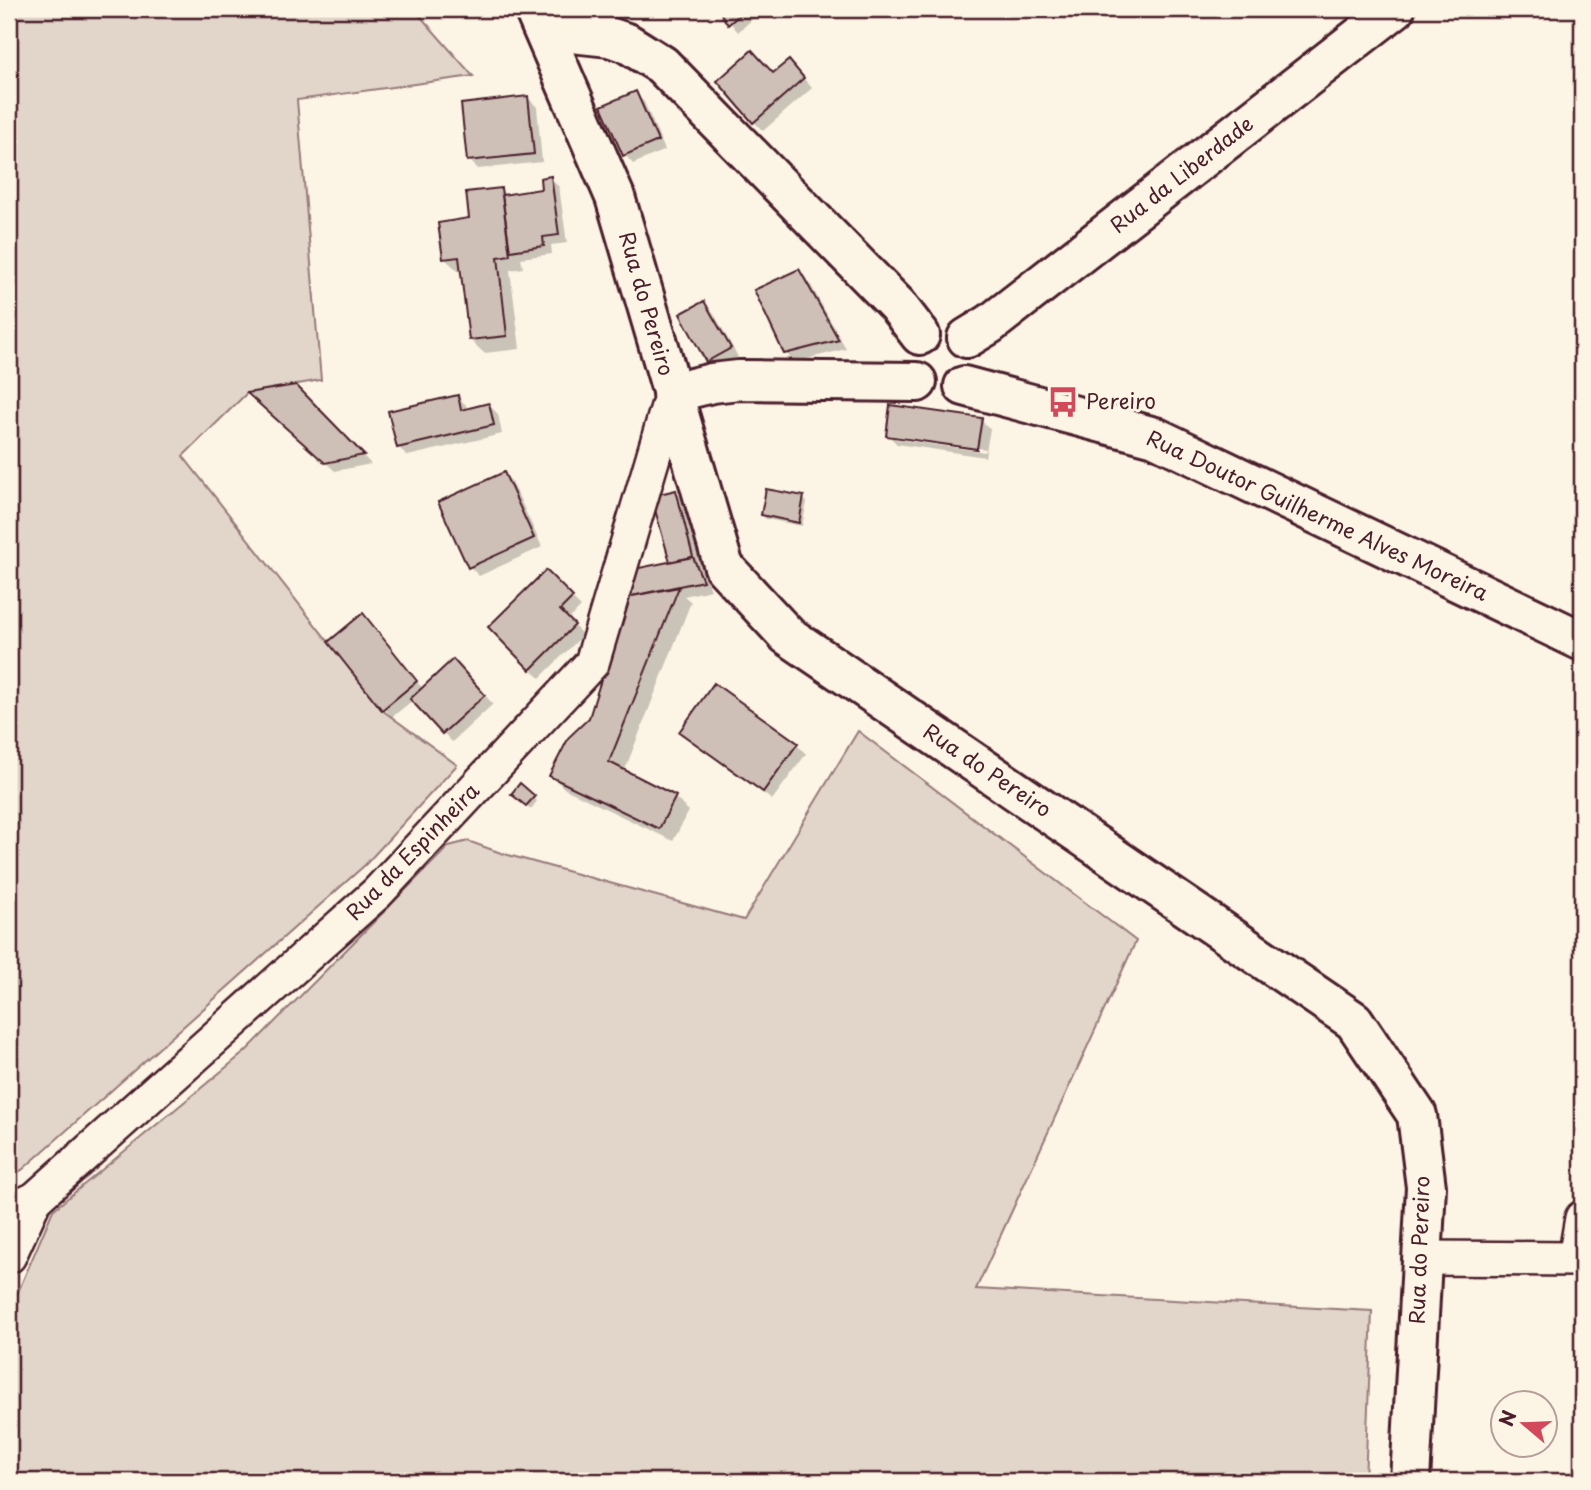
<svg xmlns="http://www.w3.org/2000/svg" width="1591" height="1490" font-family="'Playpen Sans',sans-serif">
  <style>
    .green { fill: #e2d5ca; stroke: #967a7a; stroke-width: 2 }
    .shadow { fill: #0003; fill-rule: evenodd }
    .building { fill: #cfc0b7; stroke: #4a1f2b; stroke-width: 2 }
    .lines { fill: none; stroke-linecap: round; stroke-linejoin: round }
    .minor-casing { stroke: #4a1f2b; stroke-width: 38 }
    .tertiary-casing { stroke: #4a1f2b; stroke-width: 44 }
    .secondary-casing { stroke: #4a1f2b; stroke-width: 44 }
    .minor { stroke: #fcf5e5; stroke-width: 33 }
    .tertiary { stroke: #fcf5e5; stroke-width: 38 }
    .secondary { stroke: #fcf5e5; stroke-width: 38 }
    .labels { text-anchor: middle; stroke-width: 6; stroke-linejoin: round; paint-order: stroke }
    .street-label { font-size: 21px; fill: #4a1f2b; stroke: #fcf5e5 }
    .poi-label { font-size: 21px; fill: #4a1f2b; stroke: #fcf5e5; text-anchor: start }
  </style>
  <rect width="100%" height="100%" fill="#fcf5e5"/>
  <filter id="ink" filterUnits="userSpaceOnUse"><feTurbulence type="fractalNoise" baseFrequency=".0143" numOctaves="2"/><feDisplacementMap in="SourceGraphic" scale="14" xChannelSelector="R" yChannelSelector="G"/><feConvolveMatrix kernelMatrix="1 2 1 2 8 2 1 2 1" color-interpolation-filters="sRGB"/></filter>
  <g filter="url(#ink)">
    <g class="green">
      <path d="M9,9h405l59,67 -176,24 24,280 -74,13 -64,63 199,254 75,55 -92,100 -343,305 -13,7z"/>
      <path d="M858,731l278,210 -160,348 396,22 -7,170h-1356v-168l44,-103 193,-159 203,-205 19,-5 33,12 243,67z"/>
    </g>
    <g class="shadow">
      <path d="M593,9h53l-39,18 -9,-9z"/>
      <path d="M720,9h44l-26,23z"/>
      <path d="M797,71l15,17 -49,43 -9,-9 19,-47z"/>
      <path d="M635,93l9,9 21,48 -32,14 -8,-9z"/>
      <path d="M528,98l9,9 5,55 -64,7 -9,-9z"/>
      <path d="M550,178l9,9 8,56 -16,2 1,9 -31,4 2,10 -13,2 10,79 -36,4 -14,-13 -8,-69h-4l-14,-13 27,-38 29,-31 7,7 36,-5z"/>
      <path d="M799,271l9,9 38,69 -52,13 -8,-9z"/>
      <path d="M704,303l9,9 25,45 -22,12 -8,-8z"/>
      <path d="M296,386l75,78 -36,7 -77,-70z"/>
      <path d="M457,397l9,8 1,5 22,-5 9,9 4,20 -94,22 -9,-8 -8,-36z"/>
      <path d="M981,420l9,9 -5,28 -88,-13 -9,-9zM895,435l91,14 -1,3 -90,-13z"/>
      <path d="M504,474l8,8 30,65 -63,29 -9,-9 -29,-65z"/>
      <path d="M676,492l8,8 17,67 10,23 -27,6 7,6 -67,170 51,26 14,13 -16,30 -108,-52 -14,-14 40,-56 44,-149 37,-7z"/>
      <path d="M803,498l4,4 -5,24 -36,-7 -4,-4z"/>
      <path d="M546,573l35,34 -13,13 15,15 -43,43 -49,-50z"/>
      <path d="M371,624l52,65 38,-19 32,34 -41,38 -39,-42 -21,17 -8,-9z"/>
      <path d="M714,686l83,59 9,9 -34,46 -91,-69z"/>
      <path d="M520,786l17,15 -6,8 -14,-11z"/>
    </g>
    <g class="building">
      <path d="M592,9h27l-23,10z"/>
      <path d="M718,9h28l-18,16z"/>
      <path d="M752,50l21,23 16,-13 15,18 -51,45 -36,-42z"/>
      <path d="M636,91l22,50 -35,15 -22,-50z"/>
      <path d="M528,96l6,58 -67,7 -6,-57z"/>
      <path d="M551,176l8,59 -16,2 1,9 -34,5 -8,-56 39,-6 -1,-11z"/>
      <path d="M501,188l9,67 -12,2 9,79 -38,4 -10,-83 -16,2 -5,-36 31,-5 -3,-26z"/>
      <path d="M799,269l40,71 -55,14 -30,-64z"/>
      <path d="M704,301l27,47 -25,14 -26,-48z"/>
      <path d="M296,385l68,70 -39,8 -78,-70z"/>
      <path d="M458,395l3,15 28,-7 5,22 -97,23 -9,-37z"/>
      <path d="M890,405l92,13 -5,31 -91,-13z"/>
      <path d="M504,472l30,66 -66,30 -30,-66z"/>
      <path d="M766,489l38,7 -5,27 -38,-8z"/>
      <path d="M676,490l17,67 -23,5 -19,-66z"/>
      <path d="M693,557l10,24 -76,16 7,-28z"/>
      <path d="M546,570l27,27 -13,13 15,15 -45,45 -42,-43z"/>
      <path d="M679,587l-70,175 67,34 -17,33 -110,-53 20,-39 20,-19 38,-121z"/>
      <path d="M363,613l54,68 -35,29 -54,-68z"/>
      <path d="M453,659l32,36 -43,39 -32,-35z"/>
      <path d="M714,683l84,60 -35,49 -84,-60z"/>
      <path d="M520,783l15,13 -9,10 -15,-12z"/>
    </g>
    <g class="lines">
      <defs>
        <g id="minor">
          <path d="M9,1211l26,-12 342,-306 215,-230 80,-270"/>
          <path d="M9,1256l26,-57"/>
          <path d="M1421,1258l154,1 7,-41"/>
        </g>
        <g id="tertiary">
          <path d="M544,30l65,7 18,6 35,22 235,240 23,30"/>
          <path d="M967,338l23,-14 405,-315"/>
          <path d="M964,386l191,51 427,204"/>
          <path d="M672,393l40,-10 27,-3 178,2"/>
        </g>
        <path id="secondary" d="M534,9l81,188 109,370 63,68 567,386 63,94 9,72 -16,294"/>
      </defs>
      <use href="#minor" class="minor-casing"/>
      <use href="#tertiary" class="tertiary-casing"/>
      <use href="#secondary" class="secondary-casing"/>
      <use href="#minor" class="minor"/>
      <use href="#tertiary" class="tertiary"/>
      <use href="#secondary" class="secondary"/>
    </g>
  </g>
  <defs>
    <symbol id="bus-bare" viewBox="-9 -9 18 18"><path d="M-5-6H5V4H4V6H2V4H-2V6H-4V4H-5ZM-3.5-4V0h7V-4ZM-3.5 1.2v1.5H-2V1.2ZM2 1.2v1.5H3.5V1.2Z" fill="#d1495b" stroke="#fcf5e5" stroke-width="2.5" paint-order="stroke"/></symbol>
  </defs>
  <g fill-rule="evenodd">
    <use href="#bus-bare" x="1041" y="380" width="44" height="44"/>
  </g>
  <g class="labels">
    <g class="street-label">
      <text transform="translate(1182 175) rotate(-38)" y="7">Rua da Liberdade</text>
      <text transform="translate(646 304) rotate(74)" y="7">Rua do Pereiro</text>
      <text transform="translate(1317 516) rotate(25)" y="7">Rua Doutor Guilherme Alves Moreira</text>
      <text transform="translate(987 771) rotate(34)" y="7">Rua do Pereiro</text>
      <text transform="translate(413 852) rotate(-46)" y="7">Rua da Espinheira</text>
      <text transform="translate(1420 1250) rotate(-88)" y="7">Rua do Pereiro</text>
    </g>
    <g class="poi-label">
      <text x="1086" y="409">Pereiro</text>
    </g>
  </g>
  <rect width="1591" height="1490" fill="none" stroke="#fcf5e5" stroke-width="35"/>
  <rect x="18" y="18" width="1556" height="1455" fill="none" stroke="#4a1f2b" stroke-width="2.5" filter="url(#ink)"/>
  <g transform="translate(1524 1424) rotate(289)"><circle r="33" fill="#fcf5e5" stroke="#b59f9b" stroke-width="2"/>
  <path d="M0-5L12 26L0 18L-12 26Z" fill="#d1495b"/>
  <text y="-10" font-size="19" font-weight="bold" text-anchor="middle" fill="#4a1f2b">N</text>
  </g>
</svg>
